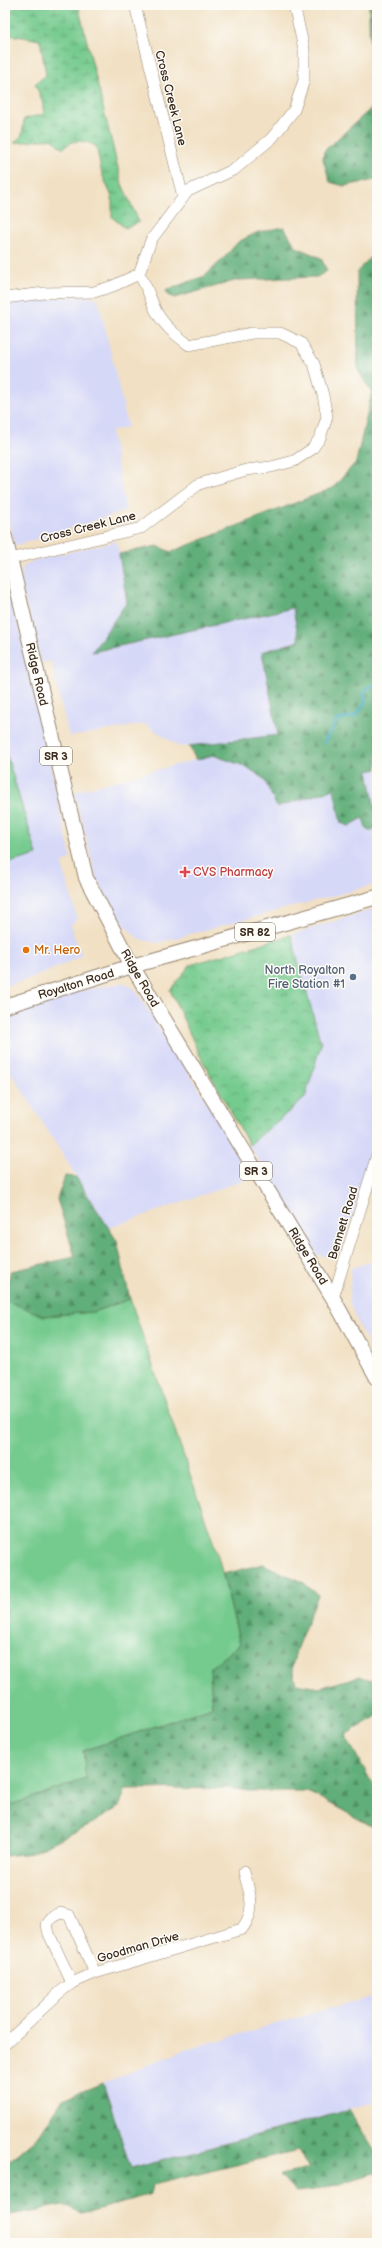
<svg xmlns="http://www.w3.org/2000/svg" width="382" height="2248" font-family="'Balsamiq Sans',sans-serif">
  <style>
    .built { fill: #d6d8f8 }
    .grass { fill: #75ca8e; stroke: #587a56 }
    .forest { fill: url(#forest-firs); stroke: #4e6c4c }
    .wetland { fill: url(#wetland-marsh); stroke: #587a56 }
    .park { fill: url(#park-crowns); stroke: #587a56 }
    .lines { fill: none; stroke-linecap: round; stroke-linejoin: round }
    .stream { stroke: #3ca9bb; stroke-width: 3 }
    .minor-casing { stroke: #968570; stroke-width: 12 }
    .major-casing { stroke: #968570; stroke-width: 16 }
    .minor { stroke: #fff; stroke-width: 11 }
    .major { stroke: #fff; stroke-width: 14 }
    .health-dot { fill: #e0444e; stroke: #fdfcf7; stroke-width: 1.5 }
    .food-dot { fill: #e8710a; stroke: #fdfcf7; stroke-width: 1.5 }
    .service-dot { fill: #5c6f8a; stroke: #fdfcf7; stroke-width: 1.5 }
    .labels { text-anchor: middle; stroke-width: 3; stroke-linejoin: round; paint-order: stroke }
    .shield { fill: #fdfcf7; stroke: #75695f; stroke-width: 1 }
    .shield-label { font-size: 11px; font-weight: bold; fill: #3b2a1e }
    .street-label { font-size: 12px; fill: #3b2a1e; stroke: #fdfcf7 }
    .health-label { font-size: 12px; fill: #be3a42; stroke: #fdfcf7; text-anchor: start }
    .food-label { font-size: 12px; fill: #c56008; stroke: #fdfcf7; text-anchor: start }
    .service-label { font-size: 12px; fill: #4e5e75; stroke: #fdfcf7; text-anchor: end }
  </style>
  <defs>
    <pattern id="forest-firs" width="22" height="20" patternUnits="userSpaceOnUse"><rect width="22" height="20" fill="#60ae79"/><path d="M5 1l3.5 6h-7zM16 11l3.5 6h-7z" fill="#508e63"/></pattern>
    <pattern id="wetland-marsh" width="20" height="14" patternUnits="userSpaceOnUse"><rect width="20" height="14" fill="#75ca8e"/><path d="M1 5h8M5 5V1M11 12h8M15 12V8" fill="none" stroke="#61a473"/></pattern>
    <pattern id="park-crowns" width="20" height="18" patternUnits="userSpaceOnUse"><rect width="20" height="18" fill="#75ca8e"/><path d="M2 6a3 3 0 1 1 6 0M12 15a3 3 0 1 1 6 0" fill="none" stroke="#61a473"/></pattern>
  </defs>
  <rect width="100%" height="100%" fill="#fdfcf7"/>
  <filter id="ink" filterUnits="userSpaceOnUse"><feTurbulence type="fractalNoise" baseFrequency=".025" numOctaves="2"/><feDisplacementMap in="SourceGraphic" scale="8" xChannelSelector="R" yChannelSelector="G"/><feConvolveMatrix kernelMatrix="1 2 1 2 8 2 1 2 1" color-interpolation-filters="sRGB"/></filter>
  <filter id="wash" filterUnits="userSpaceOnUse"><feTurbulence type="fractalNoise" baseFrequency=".012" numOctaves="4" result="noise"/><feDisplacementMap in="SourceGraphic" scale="16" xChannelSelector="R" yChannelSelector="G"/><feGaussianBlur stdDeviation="0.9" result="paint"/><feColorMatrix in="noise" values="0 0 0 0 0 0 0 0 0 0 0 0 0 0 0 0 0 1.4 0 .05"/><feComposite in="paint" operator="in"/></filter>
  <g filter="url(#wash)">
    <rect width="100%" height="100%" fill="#f1e0c3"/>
    <g class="built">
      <path d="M80,296l18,2 30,129 -17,4 15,80 -109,34 -3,-3 -9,-34v-204l13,-4z"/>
      <path d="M117,541l10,61 -34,50 200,-44 6,33 -37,12 16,82 -98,12 -35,-23 -76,13 -18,-76 -10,2 -20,-79 1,-16 10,-7z"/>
      <path d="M5,561l66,297 -9,6 15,54 -7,8 12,30 -49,22 -28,8z"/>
      <path d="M377,727v157l-220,59 -18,-4 -16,-15 -13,-20 -14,-27 -22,-85 139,-37 34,12 17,12 13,28 57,-18 19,-56z"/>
      <path d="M377,908v231l-28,89 -13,27 -6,2 -13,-2 -68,-110 56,-47 16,-54 -30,-109z"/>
      <path d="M121,983l13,5 75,116 41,74 -141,50 -104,-165v-52l68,-19z"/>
      <path d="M377,1260v98l-18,-31 -10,-26 2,-33z"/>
      <path d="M377,1995v107l-246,67 -28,-86 85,-34z"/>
    </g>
    <g class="grass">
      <path d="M5,750l32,105 -32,9z"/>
      <path d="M130,1299l88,257 22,88 -30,24 2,39 -129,44 3,28 -81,28v-507l39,16 49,-4z"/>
    </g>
    <g class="forest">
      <path d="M369,5h8v177l-2,-2 -31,6 -14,-4 -7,-23 1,-8 52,-47 -6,-24z"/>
      <path d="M284,227l12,20 25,11 6,13 -10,6 -79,3 -64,18 -6,-3 -2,-5 39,-14 18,-17 15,-17 20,-10z"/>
      <path d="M377,250v519l-9,2 9,48v11h-10l-4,-12 -14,8 -8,-3 -7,-34 -57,18 -13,-28 -17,-12 -34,-12 -17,5 -7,-14 89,-11 -16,-83 37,-11 -6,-33 -201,44 35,-50 -8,-48 38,-8 14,6 162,-64 23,-26 16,-69 -14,-23 -1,-98z"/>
      <path d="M65,1176l11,1 41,64 13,58 -37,13 -49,4 -39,-16v-12l6,-17 64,-14 -18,-58z"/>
      <path d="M263,1564l41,19 14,12 -22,55 -4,18 4,16 23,4 41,-12 17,7v33l-32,19 32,57v37l-70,-38h-58l-23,-3 -100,1 -7,18 -26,16 -62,30 -26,3v-49l81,-28 -3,-28 129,-44 -2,-39 30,-24 -17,-70z"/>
      <path d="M103,2083l28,86 218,-59 28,45v17l-54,17 -27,3 -16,-17 29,-6 -11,-19 -145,35 -2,9 -69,20 -18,-9 -59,11v-51l34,-29 24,-37z"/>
    </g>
    <path class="wetland" d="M5,5h73l44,179 17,38 -14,6 -13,-11v-20l-10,-23 -6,-28c-14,-6 -22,-8 -33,3l-11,-10 -38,4 8,-8 2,-16 20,-5 -2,-14 -7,-16 11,-9 -6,-35 -35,-6z"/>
    <path class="park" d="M291,935l30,109 -16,54 -56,47 -50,-91 -29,-64 20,-25z"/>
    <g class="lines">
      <path class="stream" d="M324,743l13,-23 19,-4 10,-15 -2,-7 4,-7 9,-2"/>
    </g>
  </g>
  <g filter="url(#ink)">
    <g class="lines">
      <defs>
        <g id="minor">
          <path d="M135,5l48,192"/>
          <path d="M5,298l39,-5 50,-1 19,-6 26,-12 12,-34 37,-49 47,-22 37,-31 22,-28 10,-30v-31l-10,-44"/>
          <path d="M10,559l131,-31 58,-44 47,-14 25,-3 23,-6 18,-12 8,-11 7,-21 -4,-22 -9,-31 -13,-21 -21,-10h-28l-63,12c-13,-10 -25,-19 -33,-34 -6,-13 -9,-25 -17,-37"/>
          <path d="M333,1298l44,-143"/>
          <path d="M72,1983l-23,-49 -2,-9 4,-7 9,-5 9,2 26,58"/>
          <path d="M5,2044l55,-52 12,-9 23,-10 147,-44c15,-21 8,-34 2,-57"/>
        </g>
        <g id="major">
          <path d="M5,537l81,341 46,88 201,332 44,80"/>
          <path d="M5,1006l127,-40 245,-69"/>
        </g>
      </defs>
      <use href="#minor" class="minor-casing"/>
      <use href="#major" class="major-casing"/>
      <use href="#minor" class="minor"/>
      <use href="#major" class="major"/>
    </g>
  </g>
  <path class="health-dot" d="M183 866h4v4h4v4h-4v4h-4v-4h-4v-4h4z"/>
  <circle class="food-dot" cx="26" cy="950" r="4"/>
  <circle class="service-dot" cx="353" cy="977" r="4"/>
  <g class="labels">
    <g class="shield">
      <rect x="40" y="747" width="32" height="18" rx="3"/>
      <rect x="235" y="923" width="40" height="18" rx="3"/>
      <rect x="240" y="1162" width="32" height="18" rx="3"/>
    </g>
    <g class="shield-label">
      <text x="56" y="760">SR 3</text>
      <text x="255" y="936">SR 82</text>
      <text x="256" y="1175">SR 3</text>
    </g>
    <g class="street-label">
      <text transform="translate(171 98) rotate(76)" y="4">Cross Creek Lane</text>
      <text transform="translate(88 527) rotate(-14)" y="4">Cross Creek Lane</text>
      <text transform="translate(37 674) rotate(77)" y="4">Ridge Road</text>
      <text transform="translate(140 978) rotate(60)" y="4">Ridge Road</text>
      <text transform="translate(76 984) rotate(-17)" y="4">Royalton Road</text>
      <text transform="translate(343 1223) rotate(-73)" y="4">Bennett Road</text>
      <text transform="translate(308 1256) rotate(59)" y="4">Ridge Road</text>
      <text transform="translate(138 1947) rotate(-16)" y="4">Goodman Drive</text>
    </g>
    <g class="health-label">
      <text x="193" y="876">CVS Pharmacy</text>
    </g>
    <g class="food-label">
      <text x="34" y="954">Mr. Hero</text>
    </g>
    <g class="service-label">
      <text x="345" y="974">North Royalton<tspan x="345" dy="14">Fire Station #1</tspan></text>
    </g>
  </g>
  <rect width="382" height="2248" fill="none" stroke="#fdfcf7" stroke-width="20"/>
</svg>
